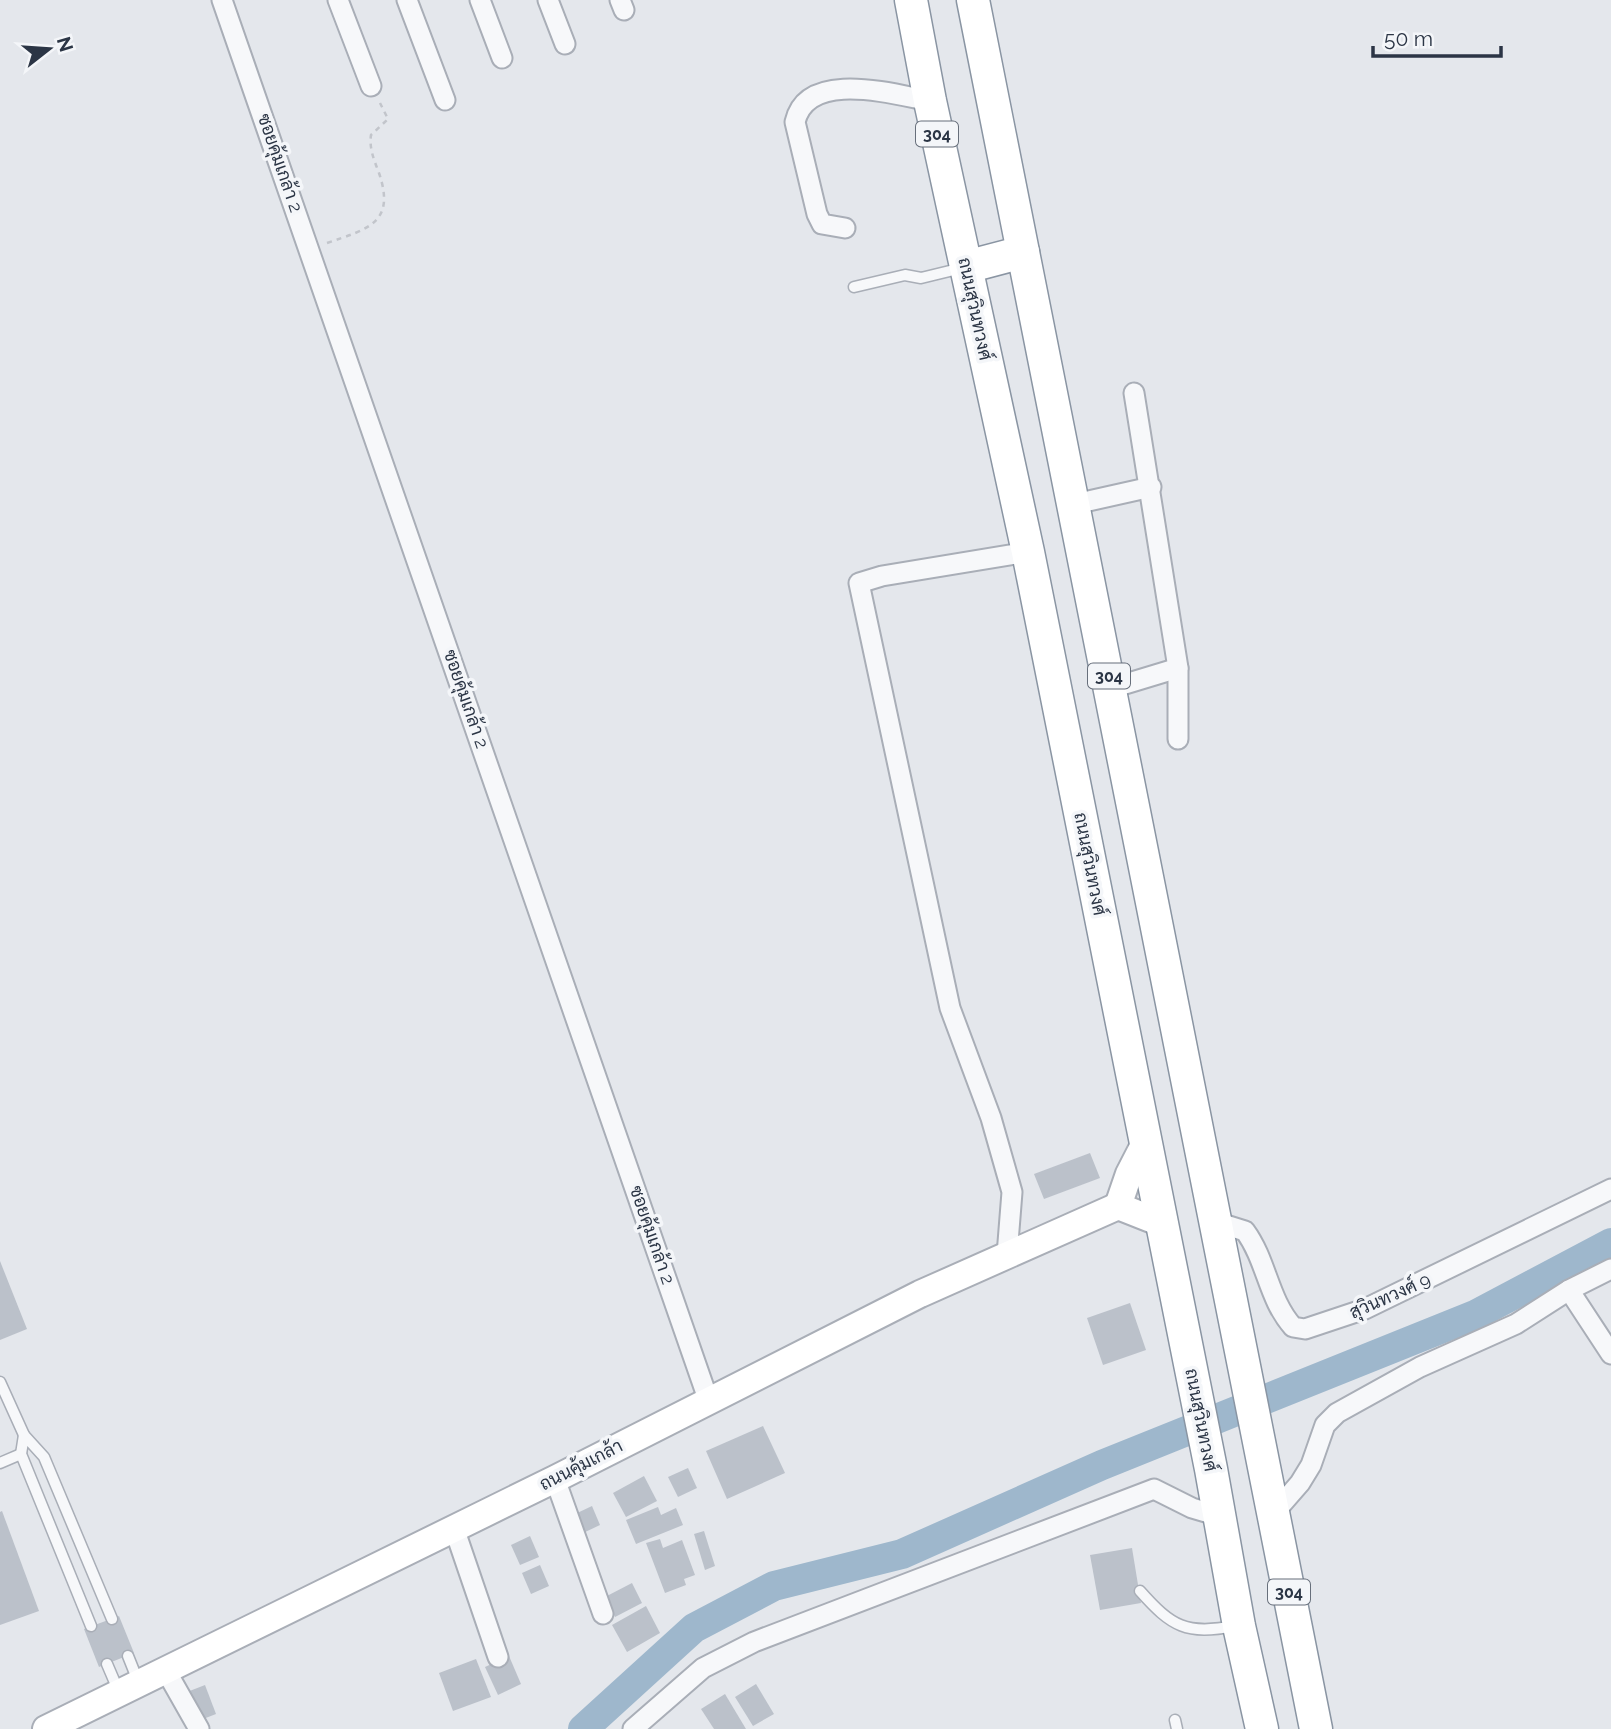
<svg xmlns="http://www.w3.org/2000/svg" width="1611" height="1729" font-family="Raleway,Sarabun,sans-serif">
  <style>
    .lines { fill: none; stroke-linecap: round; stroke-linejoin: round }
    .river { stroke: #9eb7cc; stroke-width: 30 }
    .building { fill: #bbc1ca }
    .service-casing { stroke: #a9aeb7; stroke-width: 13 }
    .minor-casing { stroke: #a9aeb7; stroke-width: 23 }
    .secondary-casing { stroke: #a9aeb7; stroke-width: 30 }
    .trunk-casing { stroke: #8a95a3; stroke-width: 35 }
    .path { stroke: #c2c5cb; stroke-width: 2.5; stroke-dasharray: 5 5; stroke-linecap: butt }
    .service { stroke: #f7f8fa; stroke-width: 10 }
    .minor { stroke: #f7f8fa; stroke-width: 19 }
    .secondary { stroke: #fff; stroke-width: 26 }
    .trunk { stroke: #fff; stroke-width: 32 }
    .labels { text-anchor: middle; stroke-width: 7; stroke-linejoin: round; paint-order: stroke }
    .shield { fill: #f4f6f9; stroke: #676f7b; stroke-width: 2 }
    .shield-label { font-size: 16px; font-weight: bold; fill: #2b3545 }
    .street-label { font-size: 18px; fill: #2b3545; stroke: #f4f6f9 }
  </style>
  <rect width="100%" height="100%" fill="#e4e7ec"/>
  <g class="lines">
    <path class="river" d="M583,1729l111,-101 80,-42 128,-32 200,-89 373,-150 136,-72"/>
  </g>
  <g class="building">
    <path d="M1090,1153l10,25 -56,21 -10,-25z"/>
    <path d="M0,1261l27,68 -27,11z"/>
    <path d="M1130,1303l16,47 -43,15 -16,-47z"/>
    <path d="M763,1426l22,47 -58,26 -21,-48z"/>
    <path d="M688,1468l9,20 -19,9 -10,-20z"/>
    <path d="M644,1476l13,25 -31,16 -13,-24z"/>
    <path d="M592,1506l8,19 -19,9 -8,-19z"/>
    <path d="M658,1507l3,8 15,-7 7,17 -47,19 -10,-24z"/>
    <path d="M2,1511l37,100 -39,14v-113z"/>
    <path d="M704,1531l11,35 -10,4 -11,-36z"/>
    <path d="M530,1536l9,21 -19,8 -9,-20z"/>
    <path d="M660,1539l3,9 19,-8 13,35 -11,4 2,6 -21,8 -19,-50z"/>
    <path d="M1132,1548l9,55 -41,7 -10,-55z"/>
    <path d="M540,1565l9,21 -18,8 -9,-21z"/>
    <path d="M632,1583l10,20 -27,14 -10,-20z"/>
    <path d="M646,1606l14,27 -33,19 -15,-27z"/>
    <path d="M119,1616l15,37 -35,14 -15,-38z"/>
    <path d="M509,1656l12,28 -23,11 -13,-28z"/>
    <path d="M476,1659l15,38 -38,14 -14,-38z"/>
    <path d="M756,1684l18,30 -21,12 -18,-29z"/>
    <path d="M205,1685l11,29 -18,7 -11,-29z"/>
    <path d="M725,1694l21,35h-32l-13,-20z"/>
  </g>
  <g class="lines">
    <defs>
      <g id="service">
        <path d="M854,287l51,-12 16,3 41,-10"/>
        <path d="M0,1382l24,53"/>
        <path d="M0,1463l21,-9"/>
        <path d="M1140,1591c32,36 46,44 95,35"/>
        <path d="M91,1626l-70,-172 3,-19 20,22 68,162"/>
        <path d="M128,1656l10,25"/>
        <path d="M107,1664l12,28"/>
        <path d="M1175,1720l2,9"/>
      </g>
      <g id="minor">
        <path d="M222,0l486,1399"/>
        <path d="M338,0l33,86"/>
        <path d="M407,0l38,100"/>
        <path d="M480,0l22,58"/>
        <path d="M548,0l17,44"/>
        <path d="M620,0l4,10"/>
        <path d="M845,228l-23,-4 -5,-10 -22,-92c12,-53 97,-28 135,-21"/>
        <path d="M1134,393l44,275v71"/>
        <path d="M1075,504l76,-17"/>
        <path d="M1112,688l66,-20"/>
        <path d="M1213,1221l32,10c22,30 23,68 48,96l12,2 60,-20 246,-120"/>
        <path d="M1007,1255l5,-63 -21,-74 -41,-110 -91,-425 23,-7 146,-24"/>
        <path d="M1569,1290l42,64"/>
        <path d="M555,1479l48,135"/>
        <path d="M1273,1514l27,-31 11,-18 14,-40 12,-12 83,-46 96,-43 53,-34 42,-21"/>
        <path d="M454,1528l44,129"/>
        <path d="M165,1669l34,60"/>
        <path d="M633,1729l70,-61 51,-26 400,-153 38,19 27,8"/>
      </g>
      <g id="secondary">
        <path d="M1118,1206l11,-32 17,-33"/>
        <path d="M46,1729l509,-250 365,-185 198,-88 43,17"/>
      </g>
      <g id="trunk">
        <path d="M911,0l19,101 98,451 183,917 28,157 23,103"/>
        <path d="M973,0l343,1729"/>
        <path d="M966,267l57,-15"/>
      </g>
    </defs>
    <use href="#service" class="service-casing"/>
    <use href="#minor" class="minor-casing"/>
    <use href="#secondary" class="secondary-casing"/>
    <use href="#trunk" class="trunk-casing"/>
    <path class="path" d="M327,243c41,-14 69,-20 52,-70 -5,-13 -10,-25 -8,-38l17,-16 -8,-16"/>
    <use href="#service" class="service"/>
    <use href="#minor" class="minor"/>
    <use href="#secondary" class="secondary"/>
    <use href="#trunk" class="trunk"/>
  </g>
  <g class="labels">
    <g class="shield">
      <rect x="916" y="121.5" width="42" height="25" rx="5"/>
      <rect x="1088" y="663.5" width="42" height="25" rx="5"/>
      <rect x="1268" y="1579.5" width="42" height="25" rx="5"/>
    </g>
    <g class="shield-label">
      <text x="937" y="140">304</text>
      <text x="1109" y="682">304</text>
      <text x="1289" y="1598">304</text>
    </g>
    <g class="street-label">
      <text transform="translate(280 163) rotate(71)" y="6">ซอยคุ้มเกล้า 2</text>
      <text transform="translate(975 309) rotate(78)" y="6">ถนนสุวินทวงศ์</text>
      <text transform="translate(466 699) rotate(71)" y="6">ซอยคุ้มเกล้า 2</text>
      <text transform="translate(1090 864) rotate(79)" y="6">ถนนสุวินทวงศ์</text>
      <text transform="translate(652 1235) rotate(71)" y="6">ซอยคุ้มเกล้า 2</text>
      <text transform="translate(1390 1296) rotate(-24)" y="6">สุวินทวงศ์ 9</text>
      <text transform="translate(1201 1420) rotate(79)" y="6">ถนนสุวินทวงศ์</text>
      <text transform="translate(581 1465) rotate(-27)" y="6">ถนนคุ้มเกล้า</text>
    </g>
  </g>
  <g transform="translate(49 49) rotate(73)" stroke="#f4f6f9" stroke-width="5" paint-order="stroke">
  <path d="M0-5L12 26L0 18L-12 26Z" fill="#2b3545"/>
  <text y="-10" font-size="19" font-weight="bold" text-anchor="middle" fill="#2b3545">N</text>
  </g>
  <path d="M1373 46v10h128v-10" fill="none" stroke="#2b3545" stroke-width="3.5"/>
  <text x="1384" y="46" font-size="21" fill="#2b3545" stroke="#f4f6f9" stroke-width="5" paint-order="stroke">50 m</text>
</svg>
